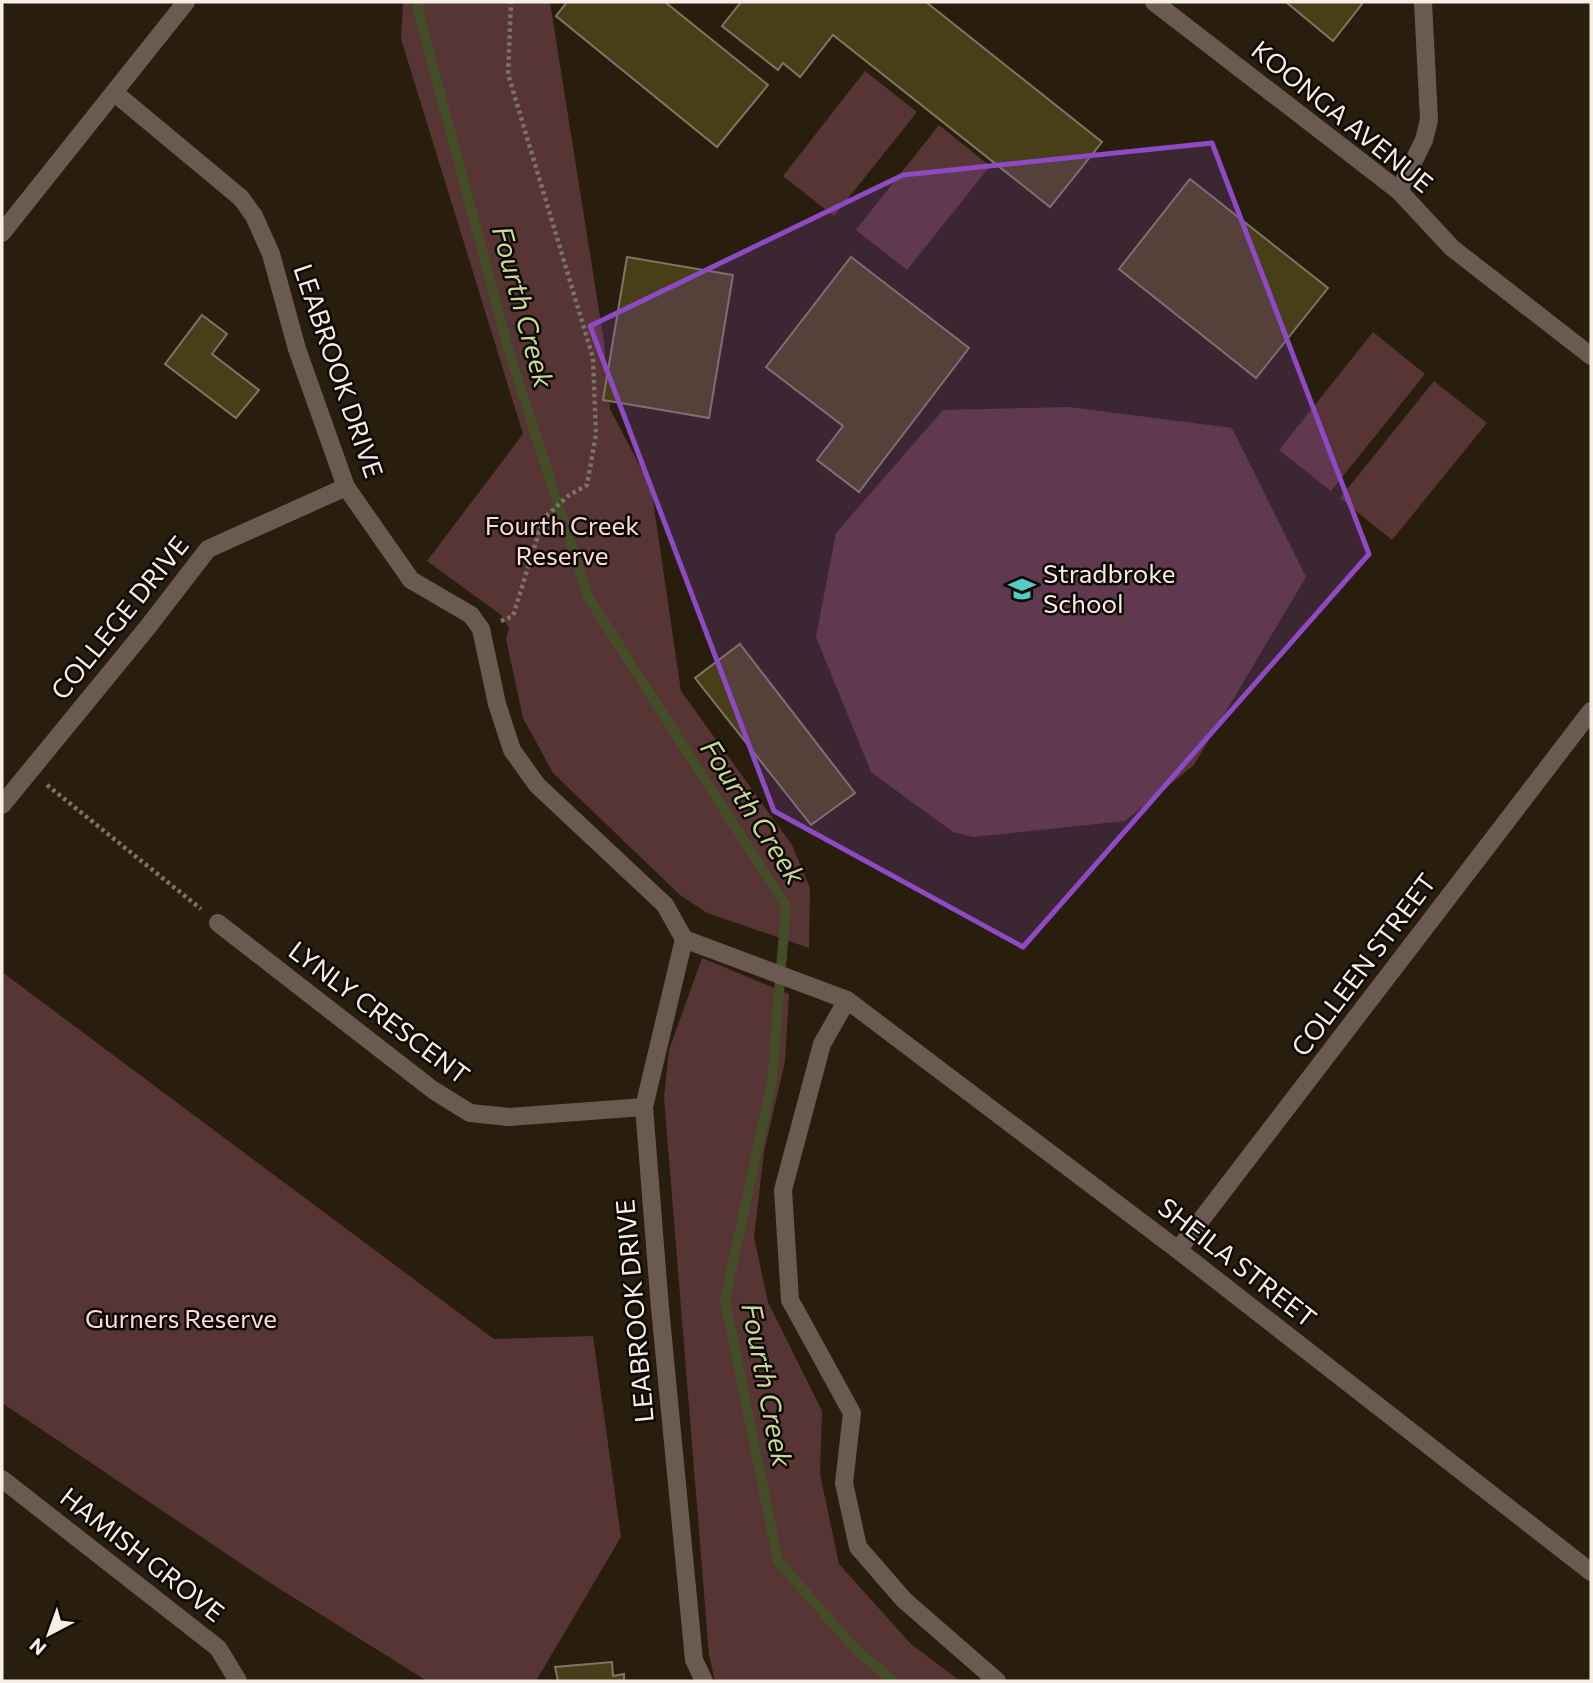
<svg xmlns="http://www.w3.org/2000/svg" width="1593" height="1683" font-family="Commissioner,sans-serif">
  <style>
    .green { fill: #563534 }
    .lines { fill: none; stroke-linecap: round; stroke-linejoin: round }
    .stream { stroke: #444c28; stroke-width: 10 }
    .building { fill: #483e18; stroke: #7d7762; stroke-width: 2 }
    .path { stroke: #7c7265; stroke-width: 4.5; stroke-dasharray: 3.5 3.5; stroke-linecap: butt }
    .minor { stroke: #6b5a51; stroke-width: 18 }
    .marked { fill: #8e49c5; fill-opacity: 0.2; stroke: #8e49c5; stroke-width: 5; stroke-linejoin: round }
    .labels { text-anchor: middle; stroke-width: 5; stroke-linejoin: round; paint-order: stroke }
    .street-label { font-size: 26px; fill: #f7eee5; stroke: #0e0904 }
    .park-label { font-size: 26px; fill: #fbdcd9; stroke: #0e0904 }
    .poi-label { font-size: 26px; fill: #f7eee5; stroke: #0e0904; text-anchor: start }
    .water-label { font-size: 28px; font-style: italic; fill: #c9d997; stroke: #0e0904 }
  </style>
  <rect width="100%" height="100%" fill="#291d0e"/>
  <g class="green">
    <path d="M403,2h147l54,340 6,67 41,78 30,204 111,154 18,43 -1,60 -102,-35 -27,-18 -127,-122 -30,-55 -17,-79 3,-11 -8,-13 -74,-54 96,-127 -122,-395z"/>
    <path d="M865,71l52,41 -83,104 -51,-40z"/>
    <path d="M939,125l51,41 -83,104 -51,-40z"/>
    <path d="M1373,332l52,42 -94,117 -52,-41z"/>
    <path d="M1434,381l53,42 -95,117 -52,-42z"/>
    <path d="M1069,407l163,21 74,149 -112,188 -69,56 -152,16 -20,-5 -82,-60 -55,-135 20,-104 107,-123z"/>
    <path d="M702,958l87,36 -4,67 -21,91 -10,85 14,65 54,109 -2,63 19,90 72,80 49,37h-245l-6,-26 -45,-558 5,-47z"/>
    <path d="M2,972l492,367 99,-3 28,201 -85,144h-109l-163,-102 -262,-176z"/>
  </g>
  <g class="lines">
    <path class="stream" d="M419,2l-1,8 92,345 78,242 198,309 -14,175 -47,219 53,261 79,90 37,30"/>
  </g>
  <g class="building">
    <path d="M567,2h98l103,83 -51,62 -161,-131z"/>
    <path d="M741,2h185l176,140 -52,65 -217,-172 -33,42 -17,-14 -5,7 -56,-44z"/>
    <path d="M1286,2h73l3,2 -29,37z"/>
    <path d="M1190,179l138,109 -72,90 -137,-109z"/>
    <path d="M627,257l106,18 -24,143 -106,-18z"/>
    <path d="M851,257l118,91 -110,144 -42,-32 26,-34 -77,-59z"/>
    <path d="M202,315l25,19 -15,20 47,36 -23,28 -71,-54z"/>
    <path d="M740,644l115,149 -44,32 -116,-147z"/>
    <path d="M612,1662l1,14 11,-2v7h-66l-3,-14z"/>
  </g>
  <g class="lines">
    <g class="path">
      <path d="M501,621l12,-5 30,-97 25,-23 19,-11 9,-51 -3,-76 -85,-284 3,-72"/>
      <path d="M47,785l154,124"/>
    </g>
    <g class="minor">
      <path d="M1154,2l245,189 53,57 139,108"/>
      <path d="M116,94l125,104 13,18 17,38 26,95 49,138 65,93 60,35 10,14 16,75 15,46 25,35 128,120 19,34 163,61 331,250 413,322"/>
      <path d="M1399,191l25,-51 5,-20 -6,-118"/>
      <path d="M2,233l184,-231"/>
      <path d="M2,805l145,-177 61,-79 138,-62"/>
      <path d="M218,923l215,167 37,23 39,4 135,-10"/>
      <path d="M684,939l-40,168 16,201 34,352 10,21"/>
      <path d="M847,1000l-25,44 -39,146 7,110 62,113 -8,70 14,64 46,53 93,81"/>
      <path d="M1178,1250l413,-539"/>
      <path d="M2,1479l216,169 20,33"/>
    </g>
  </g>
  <path class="marked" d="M1212,143l157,411 -346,393 -249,-136 -184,-485 313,-151z"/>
  <defs>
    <symbol id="school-bare" viewBox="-9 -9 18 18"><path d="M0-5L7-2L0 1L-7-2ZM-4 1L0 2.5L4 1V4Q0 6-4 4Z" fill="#53cdc9" stroke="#0e0904" stroke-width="2.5" paint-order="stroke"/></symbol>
  </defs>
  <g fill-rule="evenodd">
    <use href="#school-bare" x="1003" y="570" width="38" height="38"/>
  </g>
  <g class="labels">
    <g class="street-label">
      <text transform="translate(1342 117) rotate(39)" y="9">KOONGA AVENUE</text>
      <text transform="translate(338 371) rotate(71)" y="9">LEABROOK DRIVE</text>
      <text transform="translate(120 618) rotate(-51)" y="9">COLLEGE DRIVE</text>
      <text transform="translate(1364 965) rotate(-53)" y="9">COLLEEN STREET</text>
      <text transform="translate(379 1013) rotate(37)" y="9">LYNLY CRESCENT</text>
      <text transform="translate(1237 1263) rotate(38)" y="9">SHEILA STREET</text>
      <text transform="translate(635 1311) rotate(-95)" y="9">LEABROOK DRIVE</text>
      <text transform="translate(142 1555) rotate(38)" y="9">HAMISH GROVE</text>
    </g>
    <g class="park-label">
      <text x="562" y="535">Fourth Creek<tspan x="562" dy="30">Reserve</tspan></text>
      <text x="181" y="1328">Gurners Reserve</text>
    </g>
    <g class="poi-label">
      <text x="1043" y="583">Stradbroke<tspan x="1043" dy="30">School</tspan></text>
    </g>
    <g class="water-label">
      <text transform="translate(523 307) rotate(75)" y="10">Fourth Creek</text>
      <text transform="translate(753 812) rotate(57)" y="10">Fourth Creek</text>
      <text transform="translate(767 1385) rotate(79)" y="10">Fourth Creek</text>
    </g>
  </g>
  <rect width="1593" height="1683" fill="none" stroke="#f7eee5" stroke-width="7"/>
  <g transform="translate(49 1634) rotate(221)" stroke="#0e0904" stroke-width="5" paint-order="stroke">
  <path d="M0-5L12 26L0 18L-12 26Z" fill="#f7eee5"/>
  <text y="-10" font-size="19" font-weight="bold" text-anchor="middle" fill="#f7eee5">N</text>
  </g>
</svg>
